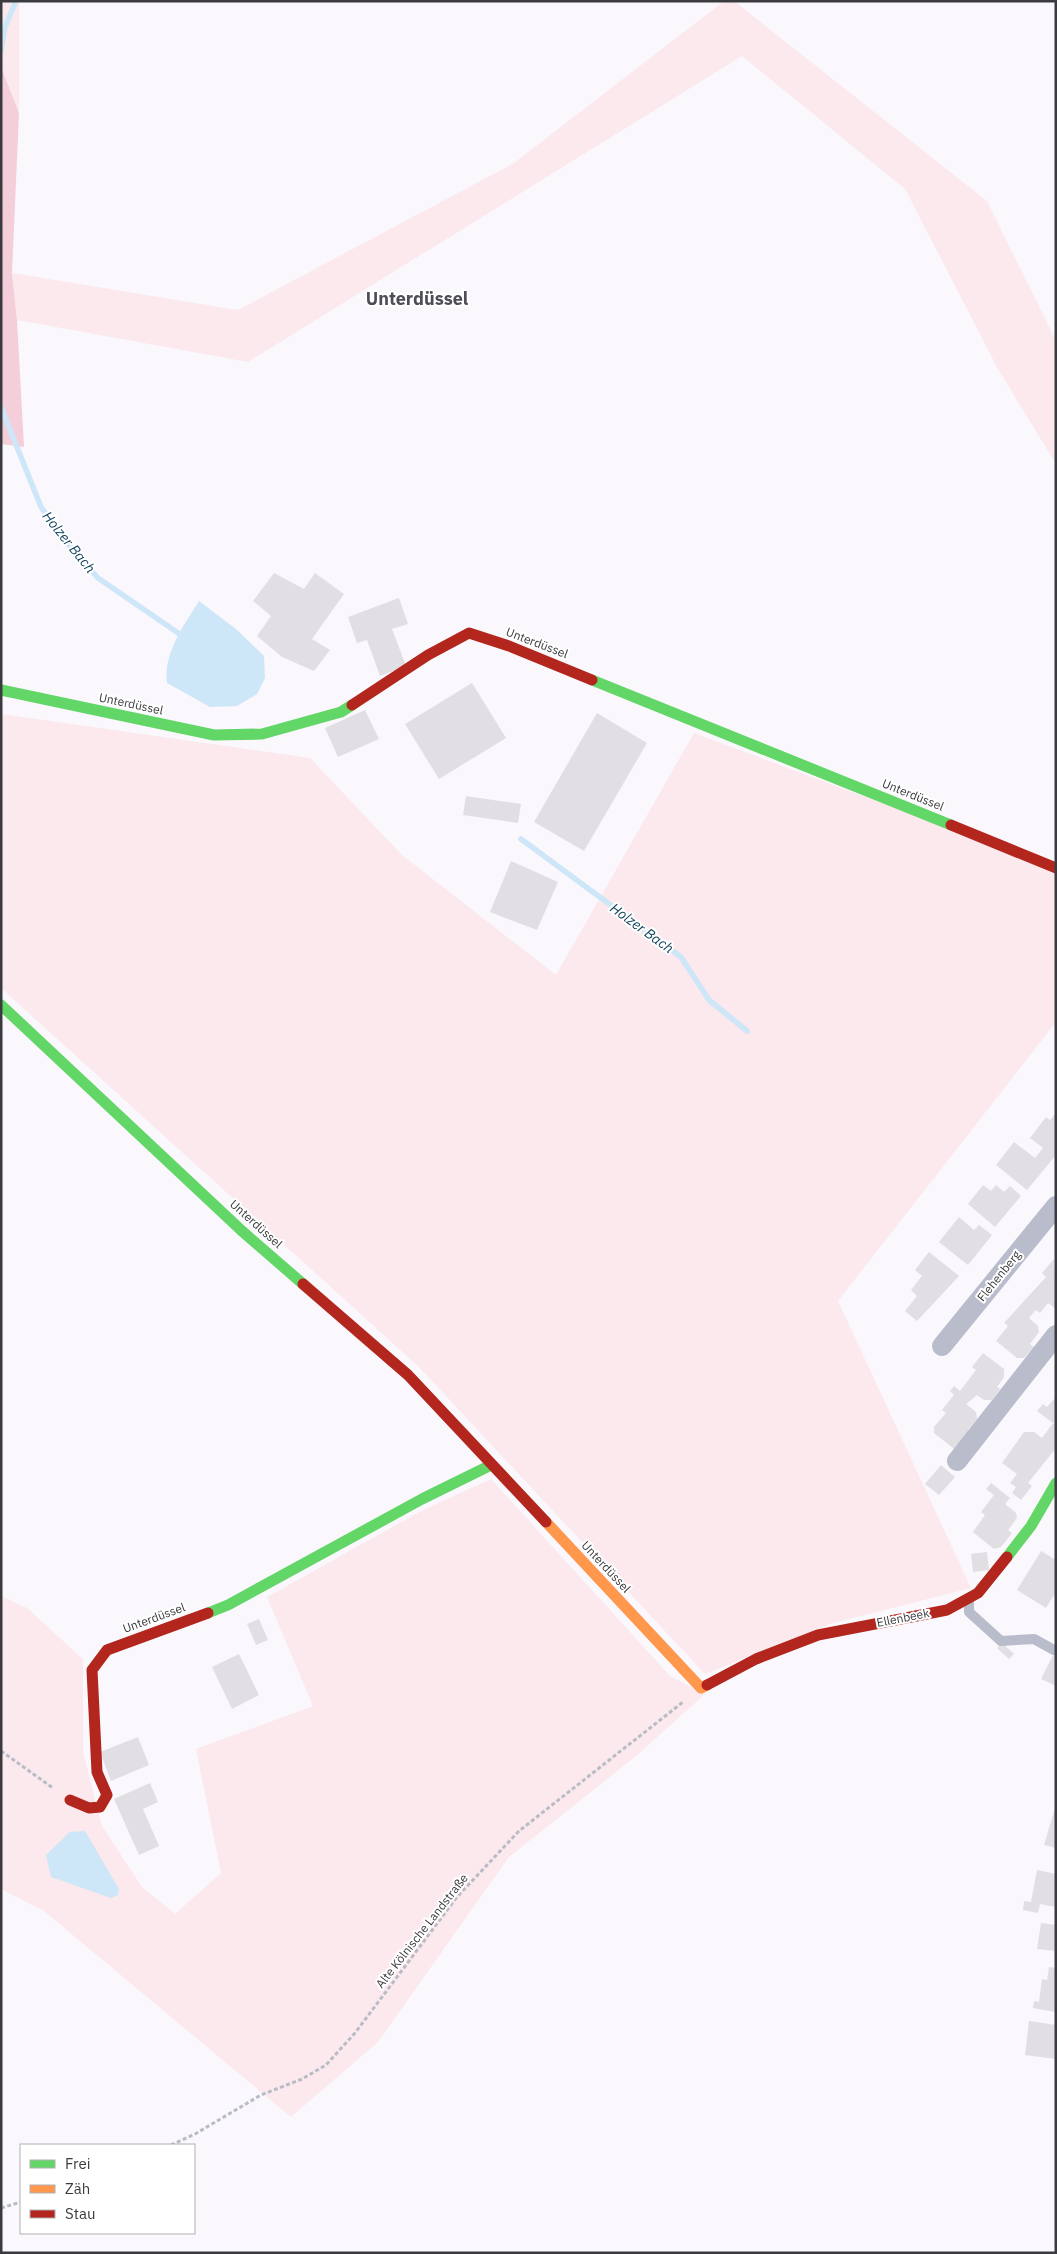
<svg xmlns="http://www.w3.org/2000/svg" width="1057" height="2254" font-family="'IBM Plex Sans',sans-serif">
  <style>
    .green { fill: #fbe9ee }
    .forest { fill: #f4ced8 }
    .water { fill: #cde6f8 }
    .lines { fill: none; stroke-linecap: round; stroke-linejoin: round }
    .stream { stroke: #cde6f8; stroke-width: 5.5 }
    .building { fill: #e1dfe3 }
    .path { stroke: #b9bcc5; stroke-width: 3; stroke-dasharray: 4 2.5; stroke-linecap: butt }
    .lane { stroke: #b8bccb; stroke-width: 10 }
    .street { stroke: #b8bccb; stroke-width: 20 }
    .fast { stroke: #63d668; stroke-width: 11 }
    .slow { stroke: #ff974d; stroke-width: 11 }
    .jam { stroke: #b3261e; stroke-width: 11 }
    .labels { text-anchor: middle; stroke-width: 4; stroke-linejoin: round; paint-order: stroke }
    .street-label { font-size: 12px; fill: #3b3a3e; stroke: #fff }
    .water-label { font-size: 14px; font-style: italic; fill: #12445e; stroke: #fff }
    .district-label { font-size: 18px; font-weight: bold; fill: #4f4c55; stroke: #fff }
  </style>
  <rect width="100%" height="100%" fill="#faf8fd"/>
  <g class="green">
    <path d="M1,1h18v112l-18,-46z"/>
    <path d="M724,1h10l253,200 69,140v123l-58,-95 -93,-180 -163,-133 -494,306 -231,-42 -5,-47 226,37 276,-147z"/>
    <path d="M1,714l309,44 92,97 154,120 138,-242 362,135v154l-218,279 133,287 -141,36 -125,50 -286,-307 -418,-379z"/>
    <path d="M491,1479l179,197 35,18 -70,63 -126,100 -131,185 -87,75 -247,-206 -43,-22v-293l26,12 56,51v93l19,74 40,61 33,27 46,-41 -25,-124 117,-43 -46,-109 156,-87z"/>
  </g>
  <path class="forest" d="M1,67l18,46 -7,160 5,47 7,127 -23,-3z"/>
  <g class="water">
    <path d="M199,601l37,28 28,27 1,22 -8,16 -20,12 -27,1 -43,-24c-4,-29 17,-58 32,-82z"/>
    <path d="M85,1831l34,58 -1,6 -7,3 -60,-21 -5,-22 24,-23z"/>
  </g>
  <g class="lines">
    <g class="stream">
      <path d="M1,51l4,-24 11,-26"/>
      <path d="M1,407l40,100 21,30 36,41 86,59"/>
      <path d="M521,839l160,118 28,43 38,31"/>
    </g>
  </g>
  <g class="building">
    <path d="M274,573l30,16 11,-16 29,21 -32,45 18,11 -16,21 -32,-14 -25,-21 14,-20 -18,-15z"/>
    <path d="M399,598l9,26 -16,5 14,37 -26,10 -13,-36 -10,3 -9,-26z"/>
    <path d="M472,683l34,55 -67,41 -34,-55z"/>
    <path d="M365,710l14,29 -41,18 -13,-29z"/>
    <path d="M597,713l50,30 -63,108 -50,-29z"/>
    <path d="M466,796l55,8 -3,19 -55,-8z"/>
    <path d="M511,861l47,21 -21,48 -47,-18z"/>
    <path d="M1056,1113v42l-29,35 -31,-25 18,-23 21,16 8,-10 -13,-10 16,-21 4,3z"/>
    <path d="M983,1185l8,6 5,-6 8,7 6,-6 11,10 -26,31 -27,-23z"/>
    <path d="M959,1217l15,13 5,-5 13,10 -24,30 -29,-23z"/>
    <path d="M929,1252l30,24 -42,45 -12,-10 12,-15 -6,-6 11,-14 -7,-6z"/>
    <path d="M1054,1259l2,50 -8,-6 -8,10 -4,-3 -7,8 9,8 1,6 -9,12 4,3 -10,11h-7l-21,-17 12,-15 -4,-3 42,-46 -4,-4z"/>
    <path d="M983,1353l21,16v8l-7,10 3,2 -8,11h-8l-7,-5 -11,9 10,8 1,7 -9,11 4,4 -14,18 -24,-19v-6l12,-14 -4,-3 12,-15 -4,-4 4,-5 6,5 16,-21 -4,-3z"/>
    <path d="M1056,1397v23l-3,3 -16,-12 6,-7 4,3z"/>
    <path d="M1053,1423l3,2v23l-28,35 4,3 -11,14 -9,-7 4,-6 -6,-4 7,-9 -15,-11 22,-31h10l8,6z"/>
    <path d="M941,1465l14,12 -16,18 -14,-11z"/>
    <path d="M991,1483l19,15 -5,6 11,9 1,5 -9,12 4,3 -11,14 -7,2 -21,-17 12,-17 -4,-3 13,-17 -8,-6z"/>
    <path d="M1041,1551l15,9v32l-10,16 -29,-18z"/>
    <path d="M987,1552l2,18 -16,2 -2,-18z"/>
    <path d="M259,1619l9,21 -12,5 -9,-21z"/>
    <path d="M1002,1643l12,11 -5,5 -12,-11z"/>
    <path d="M239,1654l20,41 -27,14 -20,-42z"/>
    <path d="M1053,1655l3,1v30l-15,-7z"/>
    <path d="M138,1737l11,28 -38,16 -11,-29z"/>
    <path d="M150,1783l8,19 -15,7 16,37 -20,9 -25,-56z"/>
    <path d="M1055,1808h1v40l-12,-3z"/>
    <path d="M1037,1870l19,4v33l-16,-3 -2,9 -15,-3 1,-9 7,1z"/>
    <path d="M1041,1923l15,2v26l-19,-2z"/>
    <path d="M1049,1967l7,1v44l-23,-4 1,-7 5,1 3,-23 5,1z"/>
    <path d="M1029,2021l27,4v34l-31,-4z"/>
  </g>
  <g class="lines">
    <g class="path">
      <path d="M1,1751l52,37"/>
      <path d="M171,2145l24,-11 66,-39 41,-16 24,-14 29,-32 102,-136 62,-66 164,-129"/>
      <path d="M1,2208l20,-6"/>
    </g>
    <path class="lane" d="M969,1600v12l32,29 33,-2 20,11"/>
    <g class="street">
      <path d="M942,1346l114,-140"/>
      <path d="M957,1461l99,-126"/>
    </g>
    <g class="fast">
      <path d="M592,680l359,145"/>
      <path d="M1,690l213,45 48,-1 79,-22 11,-7"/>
      <path d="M1,1005l241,226 61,53"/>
      <path d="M1007,1557l24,-31 25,-43"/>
      <path d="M208,1613l20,-8 194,-106 69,-34"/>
    </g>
    <path class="slow" d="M546,1522l155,166 6,-3"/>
    <g class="jam">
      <path d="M352,705l76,-50 41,-22 40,13 83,34"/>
      <path d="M951,825l105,43"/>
      <path d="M303,1284l105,91 138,147"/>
      <path d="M707,1685l49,-26 62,-24 129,-25 31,-17 29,-36"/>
      <path d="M70,1800l19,8 11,-1 7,-12 -10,-23 -5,-102 15,-20 101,-37"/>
    </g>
  </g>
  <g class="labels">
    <g class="street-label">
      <text transform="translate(537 643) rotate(21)" y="4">Unterdüssel</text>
      <text transform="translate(131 704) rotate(12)" y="4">Unterdüssel</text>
      <text transform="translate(913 795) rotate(22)" y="4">Unterdüssel</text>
      <text transform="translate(256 1224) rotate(42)" y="4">Unterdüssel</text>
      <text transform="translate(999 1276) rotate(-51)" y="4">Flehenberg</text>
      <text transform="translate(606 1567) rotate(47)" y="4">Unterdüssel</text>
      <text transform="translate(154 1618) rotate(-20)" y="4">Unterdüssel</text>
      <text transform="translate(903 1618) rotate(-11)" y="4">Ellenbeek</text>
      <text transform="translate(422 1931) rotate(-52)" y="4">Alte Kölnische Landstraße</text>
    </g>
    <g class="water-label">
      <text transform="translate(69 542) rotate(51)" y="5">Holzer Bach</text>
      <text transform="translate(642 928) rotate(36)" y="5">Holzer Bach</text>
    </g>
    <g class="district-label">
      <text x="417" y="305">Unterdüssel</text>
    </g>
  </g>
  <rect width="1057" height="2254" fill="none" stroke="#3b3a3e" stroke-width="5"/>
  <rect x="20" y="2144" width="175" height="90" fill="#ffffff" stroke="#b1b0b2"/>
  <rect x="30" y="2160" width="25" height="8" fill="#63d668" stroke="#b1b0b2"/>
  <text x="65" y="2169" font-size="15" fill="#3b3a3e">Frei</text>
  <rect x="30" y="2185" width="25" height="8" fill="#ff974d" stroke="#b1b0b2"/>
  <text x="65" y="2194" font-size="15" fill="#3b3a3e">Zäh</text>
  <rect x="30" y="2210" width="25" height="8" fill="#b3261e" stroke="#b1b0b2"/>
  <text x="65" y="2219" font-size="15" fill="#3b3a3e">Stau</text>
</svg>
